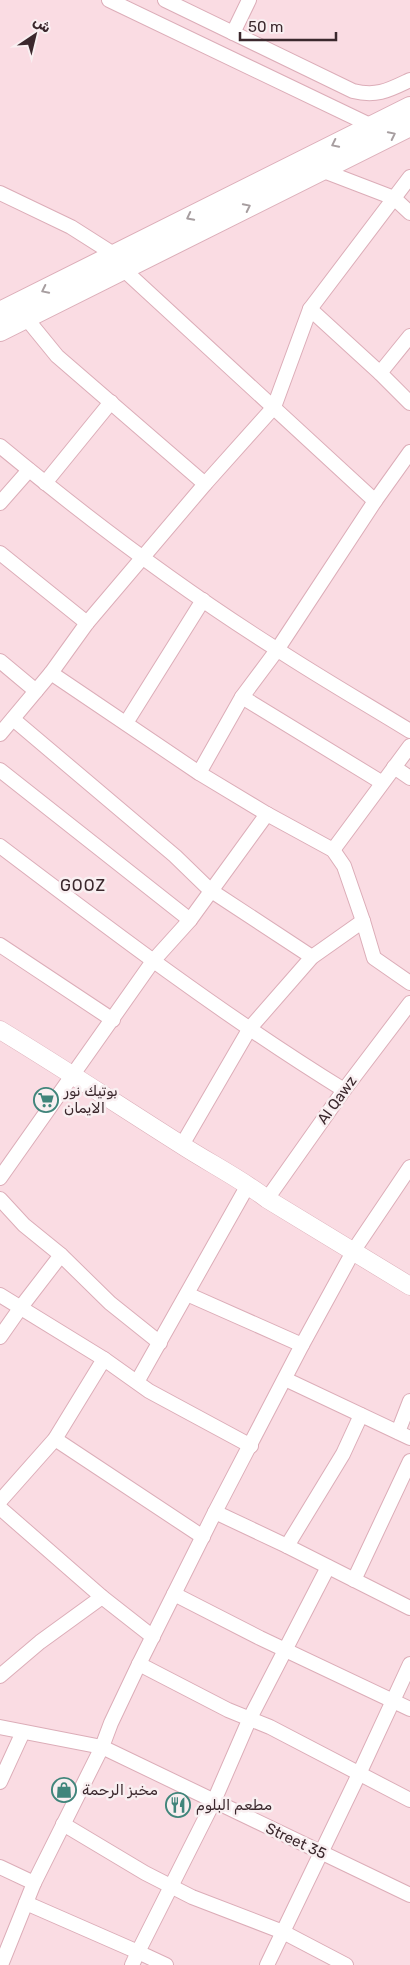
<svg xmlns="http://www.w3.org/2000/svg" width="410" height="1965" font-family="Rubik,Cairo,sans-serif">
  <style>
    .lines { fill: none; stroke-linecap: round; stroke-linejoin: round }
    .minor-casing { stroke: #dcadb8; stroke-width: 16 }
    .tertiary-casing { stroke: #dcadb8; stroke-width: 19 }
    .secondary-casing { stroke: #dcadb8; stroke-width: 22 }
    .minor { stroke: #fff; stroke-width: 14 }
    .tertiary { stroke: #fff; stroke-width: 18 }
    .secondary { stroke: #fff; stroke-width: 20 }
    .oneway { stroke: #a79ea0 }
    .labels { text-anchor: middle; stroke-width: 5; stroke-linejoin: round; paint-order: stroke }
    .poi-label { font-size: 15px; fill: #3b282d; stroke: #f9eff1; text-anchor: start }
    .street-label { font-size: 15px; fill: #3b282d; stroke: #f9eff1 }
    .neighbourhood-label { font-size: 16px; letter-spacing: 1px; fill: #3b282d; stroke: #f9eff1 }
  </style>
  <rect width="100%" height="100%" fill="#fadce3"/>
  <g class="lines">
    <defs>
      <g id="minor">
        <path d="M109,0l263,126"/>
        <path d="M165,0l188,91c24,6 36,-1 57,-11"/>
        <path d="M233,33l16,-33"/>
        <path d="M321,170l73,28 16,15"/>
        <path d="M0,193l71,34 44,28"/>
        <path d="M123,269l252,232"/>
        <path d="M310,309l70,64 30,30"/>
        <path d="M26,318l31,38 148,128"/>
        <path d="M380,373l30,-37"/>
        <path d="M0,446c88,73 181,143 278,204 43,28 88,54 132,81"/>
        <path d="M45,483l66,-81"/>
        <path d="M0,503l29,-33"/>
        <path d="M0,553l87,70"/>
        <path d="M0,661l36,30"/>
        <path d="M51,673l148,100 68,41 66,36 11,16 19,55"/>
        <path d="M242,697l139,85"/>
        <path d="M13,719l162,137 35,34 102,67"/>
        <path d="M126,723l77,-123"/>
        <path d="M0,734l51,-61 36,-50 118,-139 69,-77 36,-98 100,-132"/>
        <path d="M394,767l16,11"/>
        <path d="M0,770l190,150"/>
        <path d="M199,773l43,-76 35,-47 98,-149 35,-49"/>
        <path d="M0,846c112,85 224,170 344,244"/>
        <path d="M333,850l77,-104"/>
        <path d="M0,945l113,75"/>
        <path d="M182,1145l68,-117 62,-71 51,-36 11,37 36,25"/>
        <path d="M0,1178l153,-217 37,-41 77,-106"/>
        <path d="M0,1199l24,26 37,30 49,48 50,40"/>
        <path d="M267,1199l77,-109 66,-87"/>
        <path d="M187,1294l115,51"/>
        <path d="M0,1295l104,64 45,32 102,55"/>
        <path d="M0,1337l21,-30 40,-52"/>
        <path d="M285,1379l125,59"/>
        <path d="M137,1382l111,-197"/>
        <path d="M398,1432l12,-31"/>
        <path d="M55,1439l148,98"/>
        <path d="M0,1501l55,-62 49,-80"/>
        <path d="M0,1508l102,89 51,40"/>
        <path d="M215,1512l72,34 123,62"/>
        <path d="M287,1546l56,-92 18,-39"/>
        <path d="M354,1580l56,-119"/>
        <path d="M174,1594l86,44 150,71"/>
        <path d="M139,1664l89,46 42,17 140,73"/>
        <path d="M0,1676l40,-34 62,-45"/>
        <path d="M0,1727l102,20 308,148"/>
        <path d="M0,1782l23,-50"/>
        <path d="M63,1824l82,49 47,24 91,35 63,33"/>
        <path d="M0,1867l34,16"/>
        <path d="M26,1903l112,49 -6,13"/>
        <path d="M1,1965l33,-82 68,-136 9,-24 28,-59 76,-152 87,-167 52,-95 56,-83"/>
        <path d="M166,1965l-28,-13 76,-151 36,-83 78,-151"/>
        <path d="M267,1965l92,-191 51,-110"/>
      </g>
      <path id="tertiary" d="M0,1030c61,37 120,76 180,114 29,19 60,34 87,55l143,87"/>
      <g id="secondary">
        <path d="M0,312l410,-205"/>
        <path d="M0,331l410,-205"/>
      </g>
    </defs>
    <use href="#minor" class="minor-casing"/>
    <use href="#tertiary" class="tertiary-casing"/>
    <use href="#secondary" class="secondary-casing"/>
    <use href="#minor" class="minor"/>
    <use href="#tertiary" class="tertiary"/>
    <use href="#secondary" class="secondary"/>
  </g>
  <defs><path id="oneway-chevron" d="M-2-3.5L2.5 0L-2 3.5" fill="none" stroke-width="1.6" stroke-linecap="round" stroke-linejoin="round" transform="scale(1.25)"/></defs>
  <g class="oneway">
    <use href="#oneway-chevron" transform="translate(392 135) rotate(-26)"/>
    <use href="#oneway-chevron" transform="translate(335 144) rotate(154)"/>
    <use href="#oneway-chevron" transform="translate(247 207) rotate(-26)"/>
    <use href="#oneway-chevron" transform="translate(190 217) rotate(153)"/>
    <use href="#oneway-chevron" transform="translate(45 290) rotate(154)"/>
  </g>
  <defs>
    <symbol id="supermarket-ring" viewBox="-11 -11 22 22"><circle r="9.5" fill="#f9eff1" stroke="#40857b" stroke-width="1.5"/><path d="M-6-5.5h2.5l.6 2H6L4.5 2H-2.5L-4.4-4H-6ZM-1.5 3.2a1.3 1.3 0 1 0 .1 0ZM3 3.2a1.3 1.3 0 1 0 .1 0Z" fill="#40857b"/></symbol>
    <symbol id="shop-ring" viewBox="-11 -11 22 22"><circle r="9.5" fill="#f9eff1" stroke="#40857b" stroke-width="1.5"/><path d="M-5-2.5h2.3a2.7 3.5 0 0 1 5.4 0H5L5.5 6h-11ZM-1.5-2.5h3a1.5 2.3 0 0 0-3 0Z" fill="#40857b"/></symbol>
    <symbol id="restaurant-ring" viewBox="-11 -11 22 22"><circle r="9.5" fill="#f9eff1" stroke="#40857b" stroke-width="1.5"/><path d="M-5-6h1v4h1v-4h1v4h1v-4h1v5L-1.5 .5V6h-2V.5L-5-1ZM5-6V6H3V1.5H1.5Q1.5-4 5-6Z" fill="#40857b"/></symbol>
  </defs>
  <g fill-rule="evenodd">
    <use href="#supermarket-ring" x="32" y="1086" width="28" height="28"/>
    <use href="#shop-ring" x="50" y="1776" width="28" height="28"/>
    <use href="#restaurant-ring" x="164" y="1791" width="28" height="28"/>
  </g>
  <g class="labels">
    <g class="poi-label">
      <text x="64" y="1096">بوتيك نور<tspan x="64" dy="17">الايمان</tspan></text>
      <text x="82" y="1795">مخبز الرحمة</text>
      <text x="196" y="1810">مطعم البلوم</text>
    </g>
    <g class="street-label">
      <text transform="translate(337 1100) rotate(-54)" y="5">Al Qawz</text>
      <text transform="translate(296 1841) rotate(25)" y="5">Street 35</text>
    </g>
    <g class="neighbourhood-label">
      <text x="83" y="891">GOOZ</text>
    </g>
  </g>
  <g transform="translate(35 35) rotate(35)" stroke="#f9eff1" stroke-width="4" paint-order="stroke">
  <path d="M0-4L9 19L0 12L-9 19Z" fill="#3b282d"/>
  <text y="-8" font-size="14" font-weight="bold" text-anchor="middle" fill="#3b282d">ش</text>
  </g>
  <path d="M240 32v8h96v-8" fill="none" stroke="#3b282d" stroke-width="2.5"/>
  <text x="248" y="32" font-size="15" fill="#3b282d" stroke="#f9eff1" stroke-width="4" paint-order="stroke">50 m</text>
</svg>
